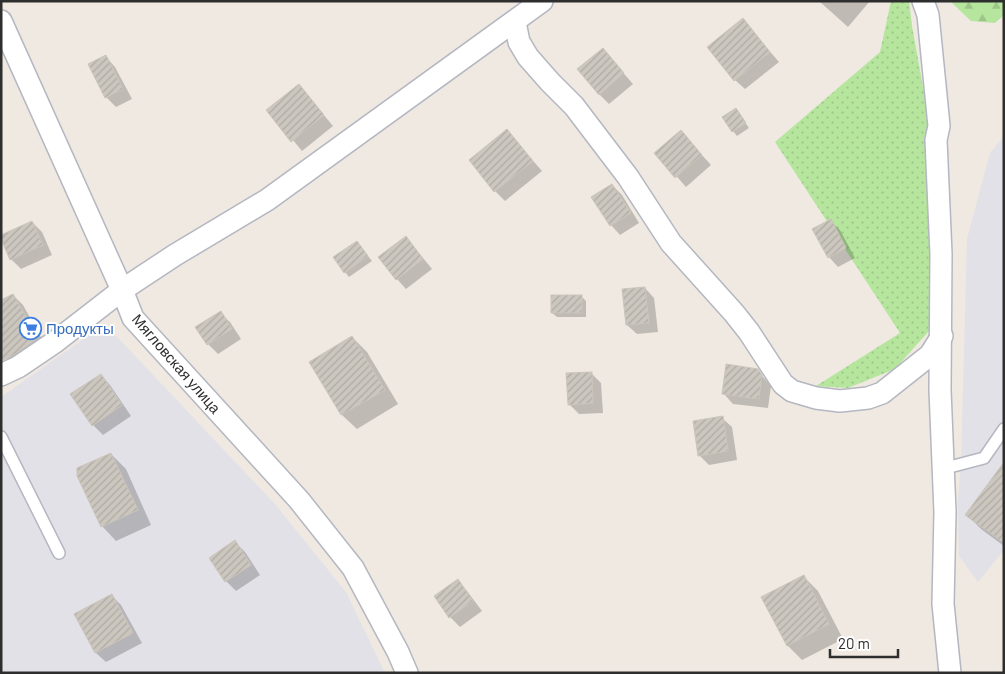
<svg xmlns="http://www.w3.org/2000/svg" width="1005" height="674" font-family="Barlow,sans-serif">
  <style>
    .industrial { fill: #e3e1e8 }
    .grass { fill: url(#grass-dots) }
    .forest { fill: url(#forest-firs) }
    .shadow { fill: #0003 }
    .building { fill: url(#building-hatch); stroke: #cbc5ba }
    .lines { fill: none; stroke-linecap: round; stroke-linejoin: round }
    .lane-casing { stroke: #b4b7c1; stroke-width: 14 }
    .street-casing { stroke: #b4b7c1; stroke-width: 24 }
    .lane { stroke: #fff; stroke-width: 11 }
    .street { stroke: #fff; stroke-width: 21 }
    .labels { text-anchor: middle; stroke-width: 4; stroke-linejoin: round; paint-order: stroke }
    .shop-label { font-size: 15px; fill: #366cbe; stroke: #fff; text-anchor: start }
    .street-label { font-size: 15px; fill: #2e2e2e; stroke: #fff }
  </style>
  <defs>
    <pattern id="grass-dots" width="8" height="8" patternUnits="userSpaceOnUse" patternTransform="scale(1.25)"><rect width="8" height="8" fill="#b6e59e"/><path d="M2 2h.1M6 6h.1" fill="none" stroke="#9dc588" stroke-width="1.8" stroke-linecap="round"/></pattern>
    <pattern id="forest-firs" width="22" height="20" patternUnits="userSpaceOnUse" patternTransform="scale(1.25)"><rect width="22" height="20" fill="#b6e59e"/><path d="M5 1l3.5 6h-7zM16 11l3.5 6h-7z" fill="#9dc588"/></pattern>
    <pattern id="building-hatch" width="6" height="6" patternUnits="userSpaceOnUse" patternTransform="scale(1.25)"><rect width="6" height="6" fill="#cbc7bf"/><path d="M-1 1l2-2M0 6l6-6M5 7l2-2" fill="none" stroke="#afaba4"/></pattern>
  </defs>
  <rect width="100%" height="100%" fill="#efe9e1"/>
  <g class="industrial">
    <path d="M1004,136v414l-26,32 -19,-26 -1,-56 3,-36 6,-225 23,-86z"/>
    <path d="M105,324l169,179 72,89 39,81h-384v-276z"/>
  </g>
  <path class="grass" d="M891,1h18l3,25 17,94 3,168 -3,43 -34,38 -47,19 -32,-2 84,-53 -125,-191 105,-90z"/>
  <path class="forest" d="M950,1h54v14l-9,8 -24,-2z"/>
  <g class="shadow">
    <path d="M819,1h51l-22,26z"/>
    <path d="M743,20l36,42 -34,27 -10,-9z"/>
    <path d="M106,57l9,10 17,32 -16,8 -10,-10z"/>
    <path d="M612,60l21,24 -24,20 -10,-10z"/>
    <path d="M299,85l34,41 -31,25 -34,-41z"/>
    <path d="M736,109l13,19 -12,8 -4,-5z"/>
    <path d="M507,131l35,40 -37,30 -10,-10z"/>
    <path d="M681,132l30,33 -25,22 -30,-34z"/>
    <path d="M612,185l10,10 17,28 -19,12 -9,-10z"/>
    <path d="M830,221l10,9 15,28 -17,9 -9,-10z"/>
    <path d="M32,222l10,10 10,23 -31,14 -10,-10z"/>
    <path d="M406,237l26,32 -26,20 -9,-10z"/>
    <path d="M357,242l15,19 -23,16 -4,-5z"/>
    <path d="M645,288l9,10 4,34 -21,2 -10,-9z"/>
    <path d="M13,295l10,10 24,43 -31,20 -9,-10z"/>
    <path d="M581,296l5,5v16h-29l-5,-4z"/>
    <path d="M220,313l10,9 11,17 -23,15 -10,-10z"/>
    <path d="M352,337l15,15 31,52 -41,25 -15,-14 -31,-53z"/>
    <path d="M757,370l14,16 -3,22 -35,-4 -9,-10z"/>
    <path d="M591,373l10,10 2,30 -24,1 -10,-10z"/>
    <path d="M101,375l9,10 21,31 -28,19 -10,-10 -21,-30z"/>
    <path d="M722,418l10,9 5,33 -28,5 -10,-10z"/>
    <path d="M111,454l15,15 25,56 -35,16 -14,-15z"/>
    <path d="M1004,464v82l-23,-17 -14,-14z"/>
    <path d="M235,542l10,10 15,23 -24,16 -10,-10z"/>
    <path d="M803,576l15,15 25,48 -41,21 -14,-14 -25,-48z"/>
    <path d="M458,581l9,10 15,20 -22,16 -10,-10z"/>
    <path d="M111,595l10,10 21,38 -36,19 -10,-9 -21,-38z"/>
  </g>
  <g class="building">
    <path d="M743,18l27,34 -36,29 -27,-34z"/>
    <path d="M603,48l21,25 -25,22 -22,-26z"/>
    <path d="M106,55l17,34 -18,9 -17,-34z"/>
    <path d="M299,84l25,31 -33,27 -25,-32z"/>
    <path d="M736,108l10,15 -14,9 -10,-15z"/>
    <path d="M507,129l26,32 -39,31 -25,-32z"/>
    <path d="M681,130l21,25 -27,23 -21,-25z"/>
    <path d="M612,184l19,29 -21,13 -19,-29z"/>
    <path d="M831,219l15,29 -18,10 -16,-29z"/>
    <path d="M32,221l11,24 -33,15 -9,-21v-4z"/>
    <path d="M406,236l17,23 -27,21 -18,-23z"/>
    <path d="M357,241l11,15 -24,17 -11,-16z"/>
    <path d="M645,287l4,36 -23,2 -4,-36z"/>
    <path d="M13,294l25,44 -26,18 -11,5v-61z"/>
    <rect x="551" y="295" width="31" height="18"/>
    <path d="M221,311l11,18 -25,16 -12,-18z"/>
    <path d="M352,336l33,54 -44,25 -32,-53z"/>
    <path d="M726,364l32,5 4,6 -3,24 -37,-5z"/>
    <path d="M592,372l1,31 -25,2 -2,-32z"/>
    <path d="M101,374l21,31 -30,21 -22,-32z"/>
    <path d="M723,416l5,35 -30,5 -5,-35z"/>
    <path d="M111,453l27,57 -37,17 -24,-51v-8z"/>
    <path d="M1004,462v81l-39,-28z"/>
    <path d="M235,540l16,25 -26,17 -16,-24z"/>
    <path d="M804,575l25,49 -42,22 -26,-49z"/>
    <path d="M458,579l15,22 -24,17 -15,-22z"/>
    <path d="M112,594l21,39 -38,20 -21,-39z"/>
  </g>
  <g class="lines">
    <defs>
      <g id="lane">
        <path d="M1,437l58,116"/>
        <path d="M942,469l42,-11 20,-29"/>
      </g>
      <g id="street">
        <path d="M923,1l5,14 11,111 -3,14 5,114 -1,136 5,122 -2,92 7,69"/>
        <path d="M1,21l121,269 11,28 166,182 54,68 45,84 9,21"/>
        <path d="M515,22l4,20 9,15 22,25 24,24 54,71 43,66 63,70 15,19 34,52 9,7 24,7 24,3 28,-3 14,-5 48,-38 12,-19"/>
        <path d="M1,375l17,-8 37,-25 67,-52 53,-35 92,-55 275,-199"/>
      </g>
    </defs>
    <use href="#lane" class="lane-casing"/>
    <use href="#street" class="street-casing"/>
    <use href="#lane" class="lane"/>
    <use href="#street" class="street"/>
  </g>
  <defs>
    <symbol id="supermarket-ring" viewBox="-11 -11 22 22"><circle r="9.5" fill="#fff" stroke="#3f7fe0" stroke-width="1.5"/><path d="M-6-5.5h2.5l.6 2H6L4.5 2H-2.5L-4.4-4H-6ZM-1.5 3.2a1.3 1.3 0 1 0 .1 0ZM3 3.2a1.3 1.3 0 1 0 .1 0Z" fill="#3f7fe0"/></symbol>
  </defs>
  <g fill-rule="evenodd">
    <use href="#supermarket-ring" x="18" y="316" width="25" height="25"/>
  </g>
  <g class="labels">
    <g class="shop-label">
      <text x="46" y="334">Продукты</text>
    </g>
    <g class="street-label">
      <text transform="translate(176 364) rotate(49)" y="5">Мягловская улица</text>
    </g>
  </g>
  <rect width="1005" height="674" fill="none" stroke="#2e2e2e" stroke-width="5"/>
  <path d="M830 649v8h68v-8" fill="none" stroke="#2e2e2e" stroke-width="2.5"/>
  <text x="838" y="649" font-size="15" fill="#2e2e2e" stroke="#ffffff" stroke-width="4" paint-order="stroke">20 m</text>
</svg>
